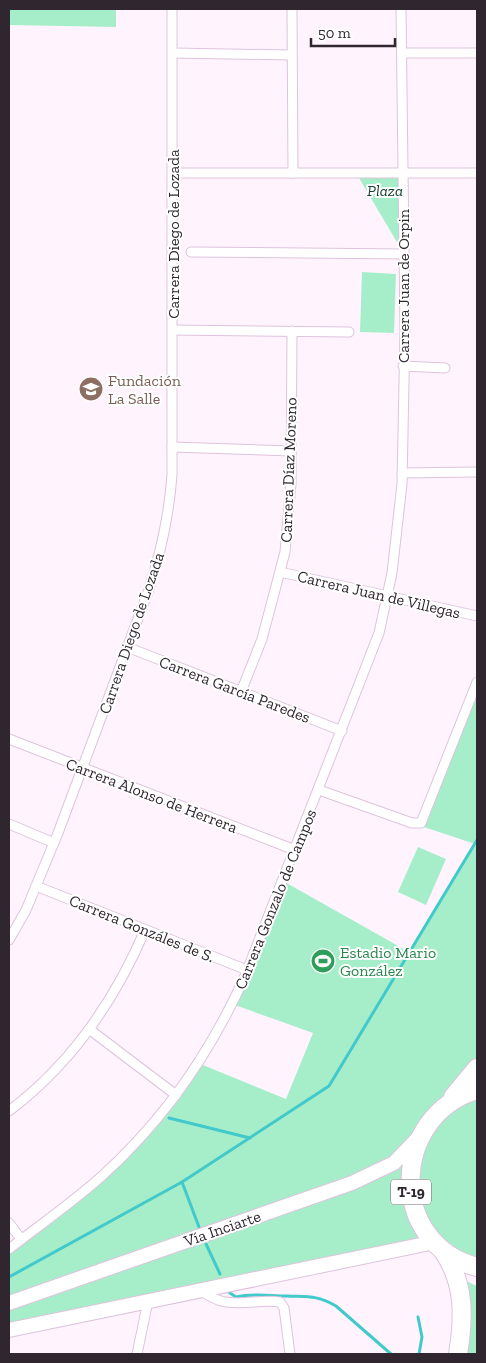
<svg xmlns="http://www.w3.org/2000/svg" width="486" height="1363" font-family="'Zilla Slab',serif">
  <style>
    .green { fill: #a6eec9 }
    .lines { fill: none; stroke-linecap: round; stroke-linejoin: round }
    .stream { stroke: #41c9cc; stroke-width: 3 }
    .street-casing { stroke: #dec3dd; stroke-width: 11 }
    .secondary-casing { stroke: #dec3dd; stroke-width: 16 }
    .highway-casing { stroke: #dec3dd; stroke-width: 20 }
    .street { stroke: #fff; stroke-width: 9 }
    .secondary { stroke: #fff; stroke-width: 14 }
    .highway { stroke: #fff; stroke-width: 18 }
    .labels { text-anchor: middle; stroke-width: 4; stroke-linejoin: round; paint-order: stroke }
    .shield { fill: #fff; stroke: #6e676e; stroke-width: 1 }
    .shield-label { font-size: 15px; font-weight: bold; fill: #302630 }
    .park-label { font-size: 16px; font-style: italic; fill: #18412f; stroke: #fff }
    .street-label { font-size: 16px; fill: #302630; stroke: #fff }
    .education-label { font-size: 16px; fill: #785e54; stroke: #fff; text-anchor: start }
    .leisure-label { font-size: 16px; fill: #27864d; stroke: #fff; text-anchor: start }
  </style>
  <rect width="100%" height="100%" fill="#fff4fe"/>
  <g class="green">
    <path d="M9,9h107v18l-107,-2z"/>
    <path d="M356,173h46l2,81z"/>
    <path d="M362,272l34,2 -2,59 -34,-1z"/>
    <path d="M477,682v585l-37,-20 -431,83v-81l109,-88 80,-98 88,36 27,-66 -81,-29 51,-123 126,71 66,-108 -63,-21 5,1z"/>
    <path d="M418,847l28,12 -20,46 -28,-13z"/>
    <path d="M462,1279l15,7v68h-15z"/>
  </g>
  <g class="lines">
    <g class="stream">
      <path d="M169,1118l81,20"/>
      <path d="M182,1182l17,45"/>
      <path d="M206,1244l14,30"/>
      <path d="M9,1277l173,-95 147,-96 148,-246"/>
      <path d="M227,1291l9,6c18,-4 33,-1 51,-1 21,1 30,-1 49,10l55,48"/>
      <path d="M418,1317l4,20 -3,17"/>
    </g>
    <defs>
      <g id="street">
        <path d="M292,9l1,164"/>
        <path d="M173,53l119,2"/>
        <path d="M402,53h75"/>
        <path d="M173,173h304"/>
        <path d="M191,252l213,2"/>
        <path d="M173,330l176,2"/>
        <path d="M403,366l42,2"/>
        <path d="M172,447l119,4"/>
        <path d="M402,473l75,-1"/>
        <path d="M280,572l197,44"/>
        <path d="M127,647l215,84"/>
        <path d="M241,692l21,-53 23,-87 6,-68 1,-153"/>
        <path d="M9,739l286,111"/>
        <path d="M319,790l93,33h9l56,-141"/>
        <path d="M9,824l45,19"/>
        <path d="M36,886l211,84"/>
        <path d="M9,940l17,-30 32,-77 90,-241c13,-39 21,-77 24,-117v-466"/>
        <path d="M89,1029l87,66"/>
        <path d="M9,1111c61,-46 106,-111 136,-181"/>
        <path d="M9,1223l12,16"/>
        <path d="M9,1249c31,-24 64,-47 93,-73 62,-56 109,-124 143,-200l134,-343 13,-60 10,-89 3,-154 -4,-321"/>
        <path d="M200,1291c7,3 14,8 21,10 19,5 40,-2 59,1l4,6 6,46"/>
        <path d="M137,1354l11,-53"/>
      </g>
      <g id="secondary">
        <path d="M9,1303l343,-120 42,-20 24,-25"/>
        <path d="M9,1330l426,-88"/>
      </g>
      <g id="highway">
        <path d="M477,1090c-87,26 -90,154 0,177"/>
        <path d="M453,1097l24,-29"/>
        <path d="M443,1251c22,32 21,66 15,103"/>
      </g>
    </defs>
    <use href="#street" class="street-casing"/>
    <use href="#secondary" class="secondary-casing"/>
    <use href="#highway" class="highway-casing"/>
    <use href="#street" class="street"/>
    <use href="#secondary" class="secondary"/>
    <use href="#highway" class="highway"/>
  </g>
  <defs>
    <symbol id="school-disc" viewBox="-11 -11 22 22"><circle r="9.5" fill="#8d6e63" stroke="#fff"/><path d="M0-5L7-2L0 1L-7-2ZM-4 1L0 2.5L4 1V4Q0 6-4 4Z" fill="#fff"/></symbol>
    <symbol id="stadium-disc" viewBox="-11 -11 22 22"><circle r="9.5" fill="#2e9e5b" stroke="#fff"/><path d="M0-5a6.5 5 0 1 0 0 10a6.5 5 0 1 0 0-10ZM-3.5-1.8h7v3.6h-7Z" fill="#fff"/></symbol>
  </defs>
  <g fill-rule="evenodd">
    <use href="#school-disc" x="77" y="375" width="28" height="28"/>
    <use href="#stadium-disc" x="309" y="947" width="28" height="28"/>
  </g>
  <g class="labels">
    <rect class="shield" x="391" y="1179.5" width="40" height="25" rx="4"/>
    <g class="shield-label">
      <text x="411" y="1197">T-19</text>
    </g>
    <g class="park-label">
      <text x="385" y="196">Plaza</text>
    </g>
    <g class="street-label">
      <text transform="translate(173 234) rotate(-90)" y="6">Carrera Diego de Lozada</text>
      <text transform="translate(403 286) rotate(-90)" y="6">Carrera Juan de Orpin</text>
      <text transform="translate(288 470) rotate(-88)" y="6">Carrera Díaz Moreno</text>
      <text transform="translate(379 594) rotate(13)" y="6">Carrera Juan de Villegas</text>
      <text transform="translate(131 633) rotate(-71)" y="6">Carrera Diego de Lozada</text>
      <text transform="translate(235 689) rotate(21)" y="6">Carrera García Paredes</text>
      <text transform="translate(152 795) rotate(21)" y="6">Carrera Alonso de Herrera</text>
      <text transform="translate(275 899) rotate(-68)" y="6">Carrera Gonzalo de Campos</text>
      <text transform="translate(142 928) rotate(22)" y="6">Carrera Gonzáles de S.</text>
      <text transform="translate(222 1228) rotate(-19)" y="6">Vía Inciarte</text>
    </g>
    <g class="education-label">
      <text x="108" y="386">Fundación<tspan x="108" dy="18">La Salle</tspan></text>
    </g>
    <g class="leisure-label">
      <text x="340" y="958">Estadio Mario<tspan x="340" dy="18">González</tspan></text>
    </g>
  </g>
  <rect width="486" height="1363" fill="none" stroke="#302630" stroke-width="20"/>
  <path d="M311 38v8h84v-8" fill="none" stroke="#302630" stroke-width="2.5"/>
  <text x="318" y="38" font-size="15" fill="#302630" stroke="#ffffff" stroke-width="4" paint-order="stroke">50 m</text>
</svg>
